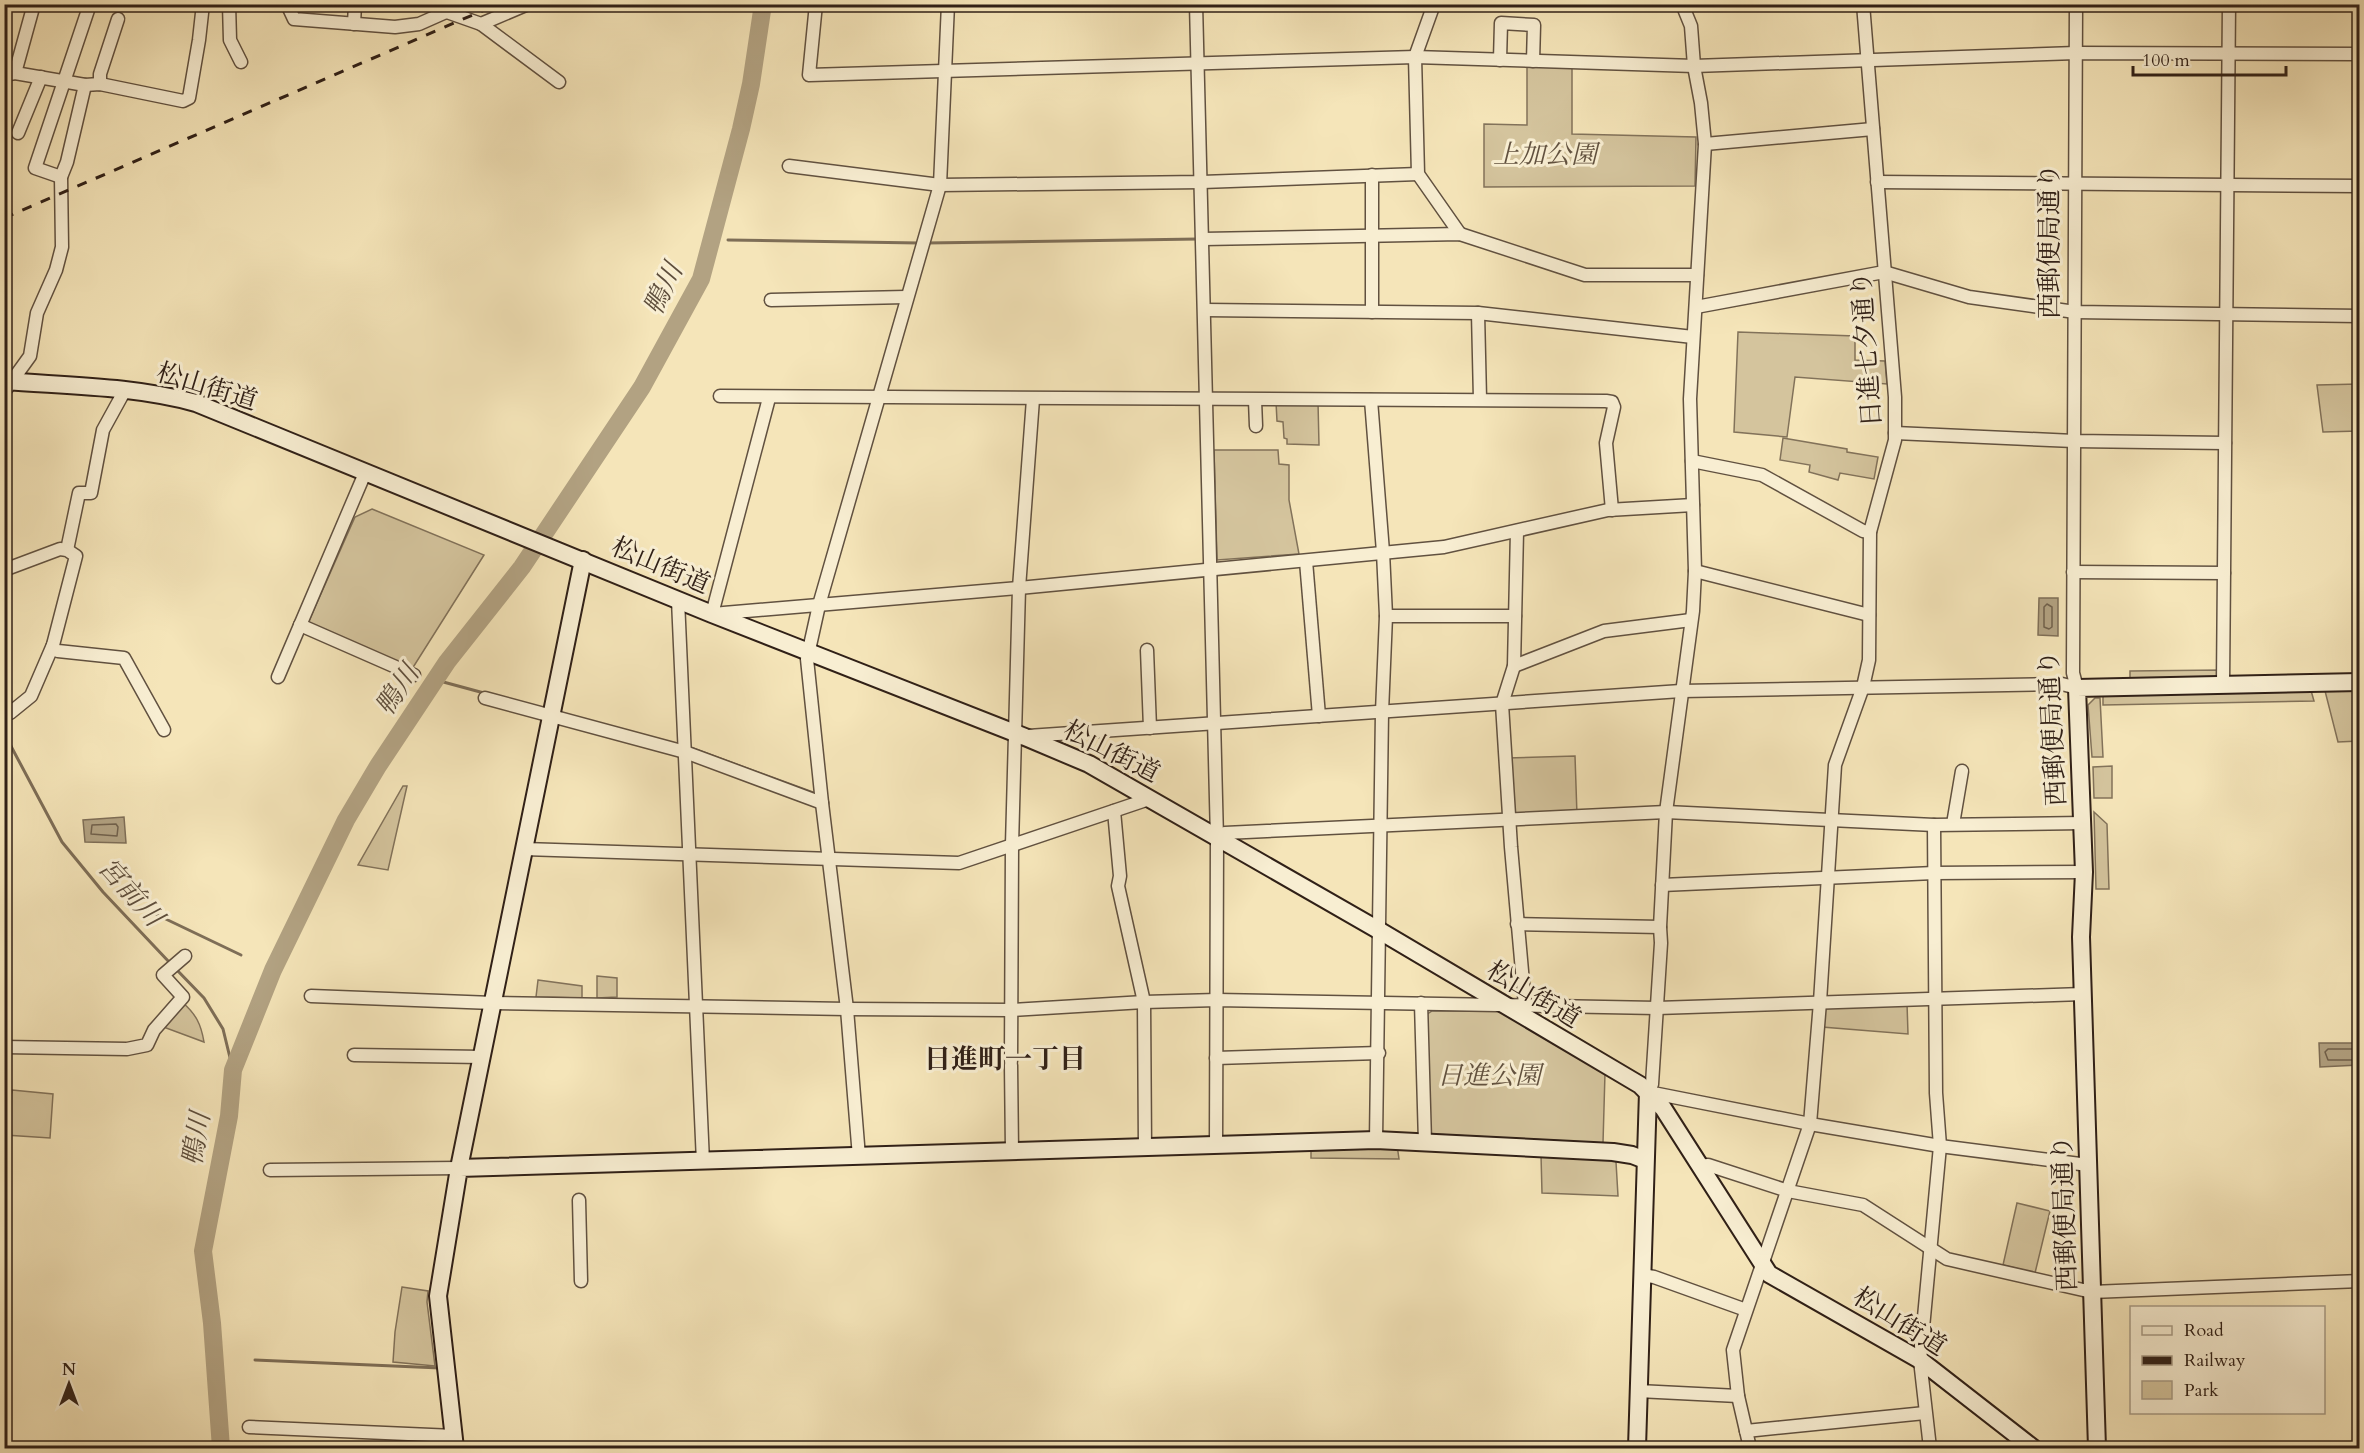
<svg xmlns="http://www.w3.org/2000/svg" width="2364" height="1453" font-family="Cardo,'Noto Serif JP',serif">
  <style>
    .green { fill: #d4c49d; stroke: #82725a; stroke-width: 1.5 }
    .water { fill: #b2a282; stroke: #7e6e57; stroke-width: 1.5 }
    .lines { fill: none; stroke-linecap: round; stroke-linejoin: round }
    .shore { stroke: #71614c; stroke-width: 1.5 }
    .stream { stroke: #7e6e57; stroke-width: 3 }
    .river { stroke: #b2a282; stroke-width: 18 }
    .street-casing { stroke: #615140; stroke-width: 15 }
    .secondary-casing { stroke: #302017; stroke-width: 20 }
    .street { stroke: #f8eed2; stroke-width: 12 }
    .secondary { stroke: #f8eed2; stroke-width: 16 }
    .rail { stroke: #302017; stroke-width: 3; stroke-dasharray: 10 10; stroke-linecap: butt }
    .labels { text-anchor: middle; stroke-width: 6; stroke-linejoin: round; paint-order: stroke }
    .park-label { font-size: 26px; font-style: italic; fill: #61513f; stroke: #f8eed2 }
    .street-label { font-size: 26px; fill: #302017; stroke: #f8eed2 }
    .water-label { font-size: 27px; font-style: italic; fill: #5e4e3c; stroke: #f8eed2 }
    .neighbourhood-label { font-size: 27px; font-weight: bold; fill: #302017; stroke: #f8eed2 }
  </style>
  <rect width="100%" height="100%" fill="#f5e5b9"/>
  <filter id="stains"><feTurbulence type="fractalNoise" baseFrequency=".00333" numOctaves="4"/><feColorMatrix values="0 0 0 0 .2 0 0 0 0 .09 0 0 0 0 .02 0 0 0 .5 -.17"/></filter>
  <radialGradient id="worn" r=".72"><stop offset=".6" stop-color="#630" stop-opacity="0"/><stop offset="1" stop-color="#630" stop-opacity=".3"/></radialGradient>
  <g class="green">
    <path d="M1527,66h45v68l124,3 -1,49 -211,1v-63l43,1z"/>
    <path d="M1738,332l117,4v24l30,1 2,23 -92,-7 -8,60 -53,-5z"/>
    <path d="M2359,384v47l-36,1 -6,-47z"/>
    <path d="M1276,402h42l1,43 -32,-1v-5l-3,-1 -1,-16 -6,-1z"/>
    <path d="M1783,438l64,11v3l31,5 -4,22 -34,-6 -2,7 -29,-8 1,-7 -30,-5z"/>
    <path d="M1214,450h64l1,14 10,1v35l10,54 -82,6z"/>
    <path d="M372,509l112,46 -72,114 -104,-46 47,-106z"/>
    <path d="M2221,670l1,13 -92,2v-14z"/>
    <path d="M2359,686v55l-21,1 -14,-55z"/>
    <path d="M2310,687l4,14 -211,4v-13z"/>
    <path d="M2095,698h5l3,59h-11l-4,-52z"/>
    <path d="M1575,756l2,59 -66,3 -4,-60z"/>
    <path d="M2112,766v32h-18l-1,-31z"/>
    <path d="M403,786h4l-19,84 -30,-5z"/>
    <path d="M2094,812l13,12 2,65h-13z"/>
    <path d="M597,976l20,2v19l-20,1z"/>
    <path d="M538,980l44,6v12l-46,-1z"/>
    <path d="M182,1002c14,12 19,22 22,40l-46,-17z"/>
    <path d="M1907,1003l1,31 -86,-7 1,-23z"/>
    <path d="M1432,1011h69l104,62 -2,70 -171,-9 -4,-2 -2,-117z"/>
    <path d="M12,1090l41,4 -3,44 -45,-3z"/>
    <path d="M1311,1145h86l2,14 -88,-1z"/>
    <path d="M1541,1155l72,3 3,4 2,34 -76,-3z"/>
    <path d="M2017,1203l33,8 -15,62 -32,-8z"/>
    <path d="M402,1287l26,4 -1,11 8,64 -42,-4 2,-30z"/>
  </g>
  <g class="water">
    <path d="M2039,598h19v38l-20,-1z"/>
    <path d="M124,817l2,26 -41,-1 -2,-22z"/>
    <path d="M2319,1043h40v22l-39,2z"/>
  </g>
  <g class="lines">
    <g class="shore">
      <path d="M2047,604l5,3v20l-3,2 -5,-2v-20z"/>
      <path d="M116,824l2,3 -1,9 -26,-2 1,-9z"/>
      <path d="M2360,1049h-32l-3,3 3,8h32"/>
    </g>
    <g class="stream">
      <path d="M728,240l191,3"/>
      <path d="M926,243l272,-4"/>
      <path d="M436,680l48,13"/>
      <path d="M4,733l58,109 41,50 67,71"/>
      <path d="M688,747l128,47"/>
      <path d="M149,911l92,44"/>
      <path d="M175,968l29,30 19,31 10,41"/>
      <path d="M255,1360l185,8"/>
    </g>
    <path class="river" d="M221,1448l-9,-125 -9,-72 26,-135 4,-46 40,-100 73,-150 32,-54 69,-104 75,-95 120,-180 59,-108 40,-150 10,-45 12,-80"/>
    <defs>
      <g id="street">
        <path d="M229,4l1,36 11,22"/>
        <path d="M287,4l7,15 101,8 24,-3 45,-20"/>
        <path d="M816,4l-7,71 606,-18 279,9 382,-13 284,1"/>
        <path d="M1196,4l21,835 -1,306"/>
        <path d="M1434,4l-19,53 3,117 42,60"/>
        <path d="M1682,4l9,22 3,40 7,37 4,41 -15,255 5,172 -2,40 -27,201 -6,115 1,16 -9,141 -4,8 162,32 130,22 148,19"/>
        <path d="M447,12l34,12 47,-20"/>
        <path d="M354,24l1,-20"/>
        <path d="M481,24l78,58"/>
        <path d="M1500,60l1,-37 33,2 -1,36"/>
        <path d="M15,73l19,-69"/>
        <path d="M4,75l11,-2 70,12 15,-1 83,17 6,-3 10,-58 4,-36"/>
        <path d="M100,84v-10l18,-55"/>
        <path d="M18,133l23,-56"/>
        <path d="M1705,144l168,-15"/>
        <path d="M789,166l151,19 262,-3 216,-8"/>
        <path d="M1372,175v137"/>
        <path d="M61,177l-26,-9 55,-164"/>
        <path d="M1877,182l483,4"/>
        <path d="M1203,239l257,-5 125,41h112"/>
        <path d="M771,300l135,-3"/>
        <path d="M1696,307l188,-35 85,25 106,15 285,4"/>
        <path d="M1205,310l273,3 215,24"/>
        <path d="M1478,313l2,86"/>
        <path d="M4,392l26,-36 7,-43 19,-43 6,-23 -1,-70 6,-15 18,-77"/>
        <path d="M720,396l886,5 6,1 2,5 -8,36 6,67"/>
        <path d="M769,398l-57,216 307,-26 425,-41 164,-37 85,-5"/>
        <path d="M1255,400l1,26"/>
        <path d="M1371,400l12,152 3,64 -4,96 -6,428"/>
        <path d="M1895,433l179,8 151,2"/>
        <path d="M1692,461l70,14 101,56 7,1"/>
        <path d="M1517,531l-3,135 -12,38 9,143 14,158"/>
        <path d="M67,550l12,-57h12l12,-63 22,-40"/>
        <path d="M1306,561l13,155"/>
        <path d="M4,570l56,-21 7,1 9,6 -23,89 -22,51 -21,17"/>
        <path d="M1695,571l174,44"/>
        <path d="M2073,572l151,1"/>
        <path d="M678,600l25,562"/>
        <path d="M1386,616h129"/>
        <path d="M300,625l114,50"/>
        <path d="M53,645l-1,4 6,2 66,7 40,72"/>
        <path d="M1147,650l3,78"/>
        <path d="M1514,666l90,-35 87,-11"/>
        <path d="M278,677l87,-204"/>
        <path d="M2223,684l6,-680"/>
        <path d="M485,698l200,54 137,51"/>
        <path d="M1028,736l653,-45 381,-7 15,4 -4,-15 3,-669"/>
        <path d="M1114,811l6,65 -2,10 26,116 1,146"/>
        <path d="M1953,824l9,-53"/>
        <path d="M1217,839l8,-6 441,-21 268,13 149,-2"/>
        <path d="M524,849l435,14 190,-64"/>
        <path d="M1662,885l272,-12 150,-1"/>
        <path d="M1517,924l143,3"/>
        <path d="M4,993v22"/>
        <path d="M311,996l182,7 354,6 163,1 134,-8 73,-2 440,8 426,-14"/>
        <path d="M1421,1003l4,139"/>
        <path d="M4,1047l123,2 20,-4 7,-15 29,-33 -20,-22 22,-19"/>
        <path d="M354,1055l128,2"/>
        <path d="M1216,1058l163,-5"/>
        <path d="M1011,1061l1,-216 7,-257 14,-189"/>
        <path d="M1011,1065l1,87"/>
        <path d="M859,1157l-12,-148 -25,-206 -15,-144 12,-54 121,-420 8,-181"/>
        <path d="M1699,1166l9,-1 80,26 75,14 84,54 145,33 268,-11"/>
        <path d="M270,1170l189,-2"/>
        <path d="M579,1200l2,81"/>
        <path d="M1642,1275l12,2 92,33"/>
        <path d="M1638,1391l100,5"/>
        <path d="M249,1427l205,9"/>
        <path d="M1746,1431l179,-18"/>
        <path d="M1750,1448l-12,-52 -5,-46 77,-226 10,-122 15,-237 28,-78 6,-27 1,-128 25,-92v-43l-32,-393"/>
        <path d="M1930,1448l-10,-88 20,-214 -4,-53 -2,-268"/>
      </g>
      <g id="secondary">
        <path d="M4,381c65,5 130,5 192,22l516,211 313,123 64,27 291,167 260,154 23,23 106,166 151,86 113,88"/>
        <path d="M459,1168l124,-608"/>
        <path d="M455,1448l-17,-152 21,-128 917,-28 237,12 19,3 13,5"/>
        <path d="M1637,1448l11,-356"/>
        <path d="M2097,1448l-16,-511 3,-65 -7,-184 283,-6"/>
      </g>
    </defs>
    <use href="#street" class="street-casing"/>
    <use href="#secondary" class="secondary-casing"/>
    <use href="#street" class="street"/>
    <use href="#secondary" class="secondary"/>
    <path class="rail" d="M4,218l494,-214"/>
  </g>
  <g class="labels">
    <g class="park-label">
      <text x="1545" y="163">上加公園</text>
      <text x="1489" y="1084">日進公園</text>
    </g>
    <g class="street-label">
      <text transform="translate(2049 241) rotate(-90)" y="9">西郵便局通り</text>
      <text transform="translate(1866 349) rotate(-94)" y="9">日進七夕通り</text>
      <text transform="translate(207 386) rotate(17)" y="9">松山街道</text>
      <text transform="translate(661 565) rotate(23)" y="9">松山街道</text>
      <text transform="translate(2052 728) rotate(-93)" y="9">西郵便局通り</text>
      <text transform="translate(1112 751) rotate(27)" y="9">松山街道</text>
      <text transform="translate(1534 994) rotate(31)" y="9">松山街道</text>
      <text transform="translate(2064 1213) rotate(-92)" y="9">西郵便局通り</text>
      <text transform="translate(1900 1321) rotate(32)" y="9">松山街道</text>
    </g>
    <g class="water-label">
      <text transform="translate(663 289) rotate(-64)" y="9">鴨川</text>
      <text transform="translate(397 690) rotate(-56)" y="9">鴨川</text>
      <text transform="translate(131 892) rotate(48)" y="9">宮前川</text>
      <text transform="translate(196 1139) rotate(-80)" y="9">鴨川</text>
    </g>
    <g class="neighbourhood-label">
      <text x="1005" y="1068">日進町一丁目</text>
    </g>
  </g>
  <rect width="2364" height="1453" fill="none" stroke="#f5e5b9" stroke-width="24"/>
  <rect x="6" y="6" width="2352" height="1441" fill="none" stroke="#302017" stroke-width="3"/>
  <rect x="12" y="12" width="2340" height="1429" fill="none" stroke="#302017" stroke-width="1.5"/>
  <rect x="2130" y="1306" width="195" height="108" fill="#f8eed2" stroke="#a89c87" stroke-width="1.5"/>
  <rect x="2142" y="1326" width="30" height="9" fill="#f8eed2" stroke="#a89c87" stroke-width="1.5"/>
  <text x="2184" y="1336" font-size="18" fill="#302017">Road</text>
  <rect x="2142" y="1356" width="30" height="9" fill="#302017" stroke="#a89c87" stroke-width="1.5"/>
  <text x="2184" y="1366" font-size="18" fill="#302017">Railway</text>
  <rect x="2142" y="1381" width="30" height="18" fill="#d4c49d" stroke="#a89c87" stroke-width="1.5"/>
  <text x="2184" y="1396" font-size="18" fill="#302017">Park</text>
  <g transform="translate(69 1384)" stroke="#f8eed2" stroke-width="4.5" paint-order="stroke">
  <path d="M0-4.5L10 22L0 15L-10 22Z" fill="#302017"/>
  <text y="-9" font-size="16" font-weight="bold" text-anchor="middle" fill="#302017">N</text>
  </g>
  <path d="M2133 66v9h153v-9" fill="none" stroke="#302017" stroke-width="3"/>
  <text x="2142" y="66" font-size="18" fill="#302017" stroke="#f8eed2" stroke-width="4.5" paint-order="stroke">100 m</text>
  <rect width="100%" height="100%" filter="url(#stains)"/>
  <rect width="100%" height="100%" fill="url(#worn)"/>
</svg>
